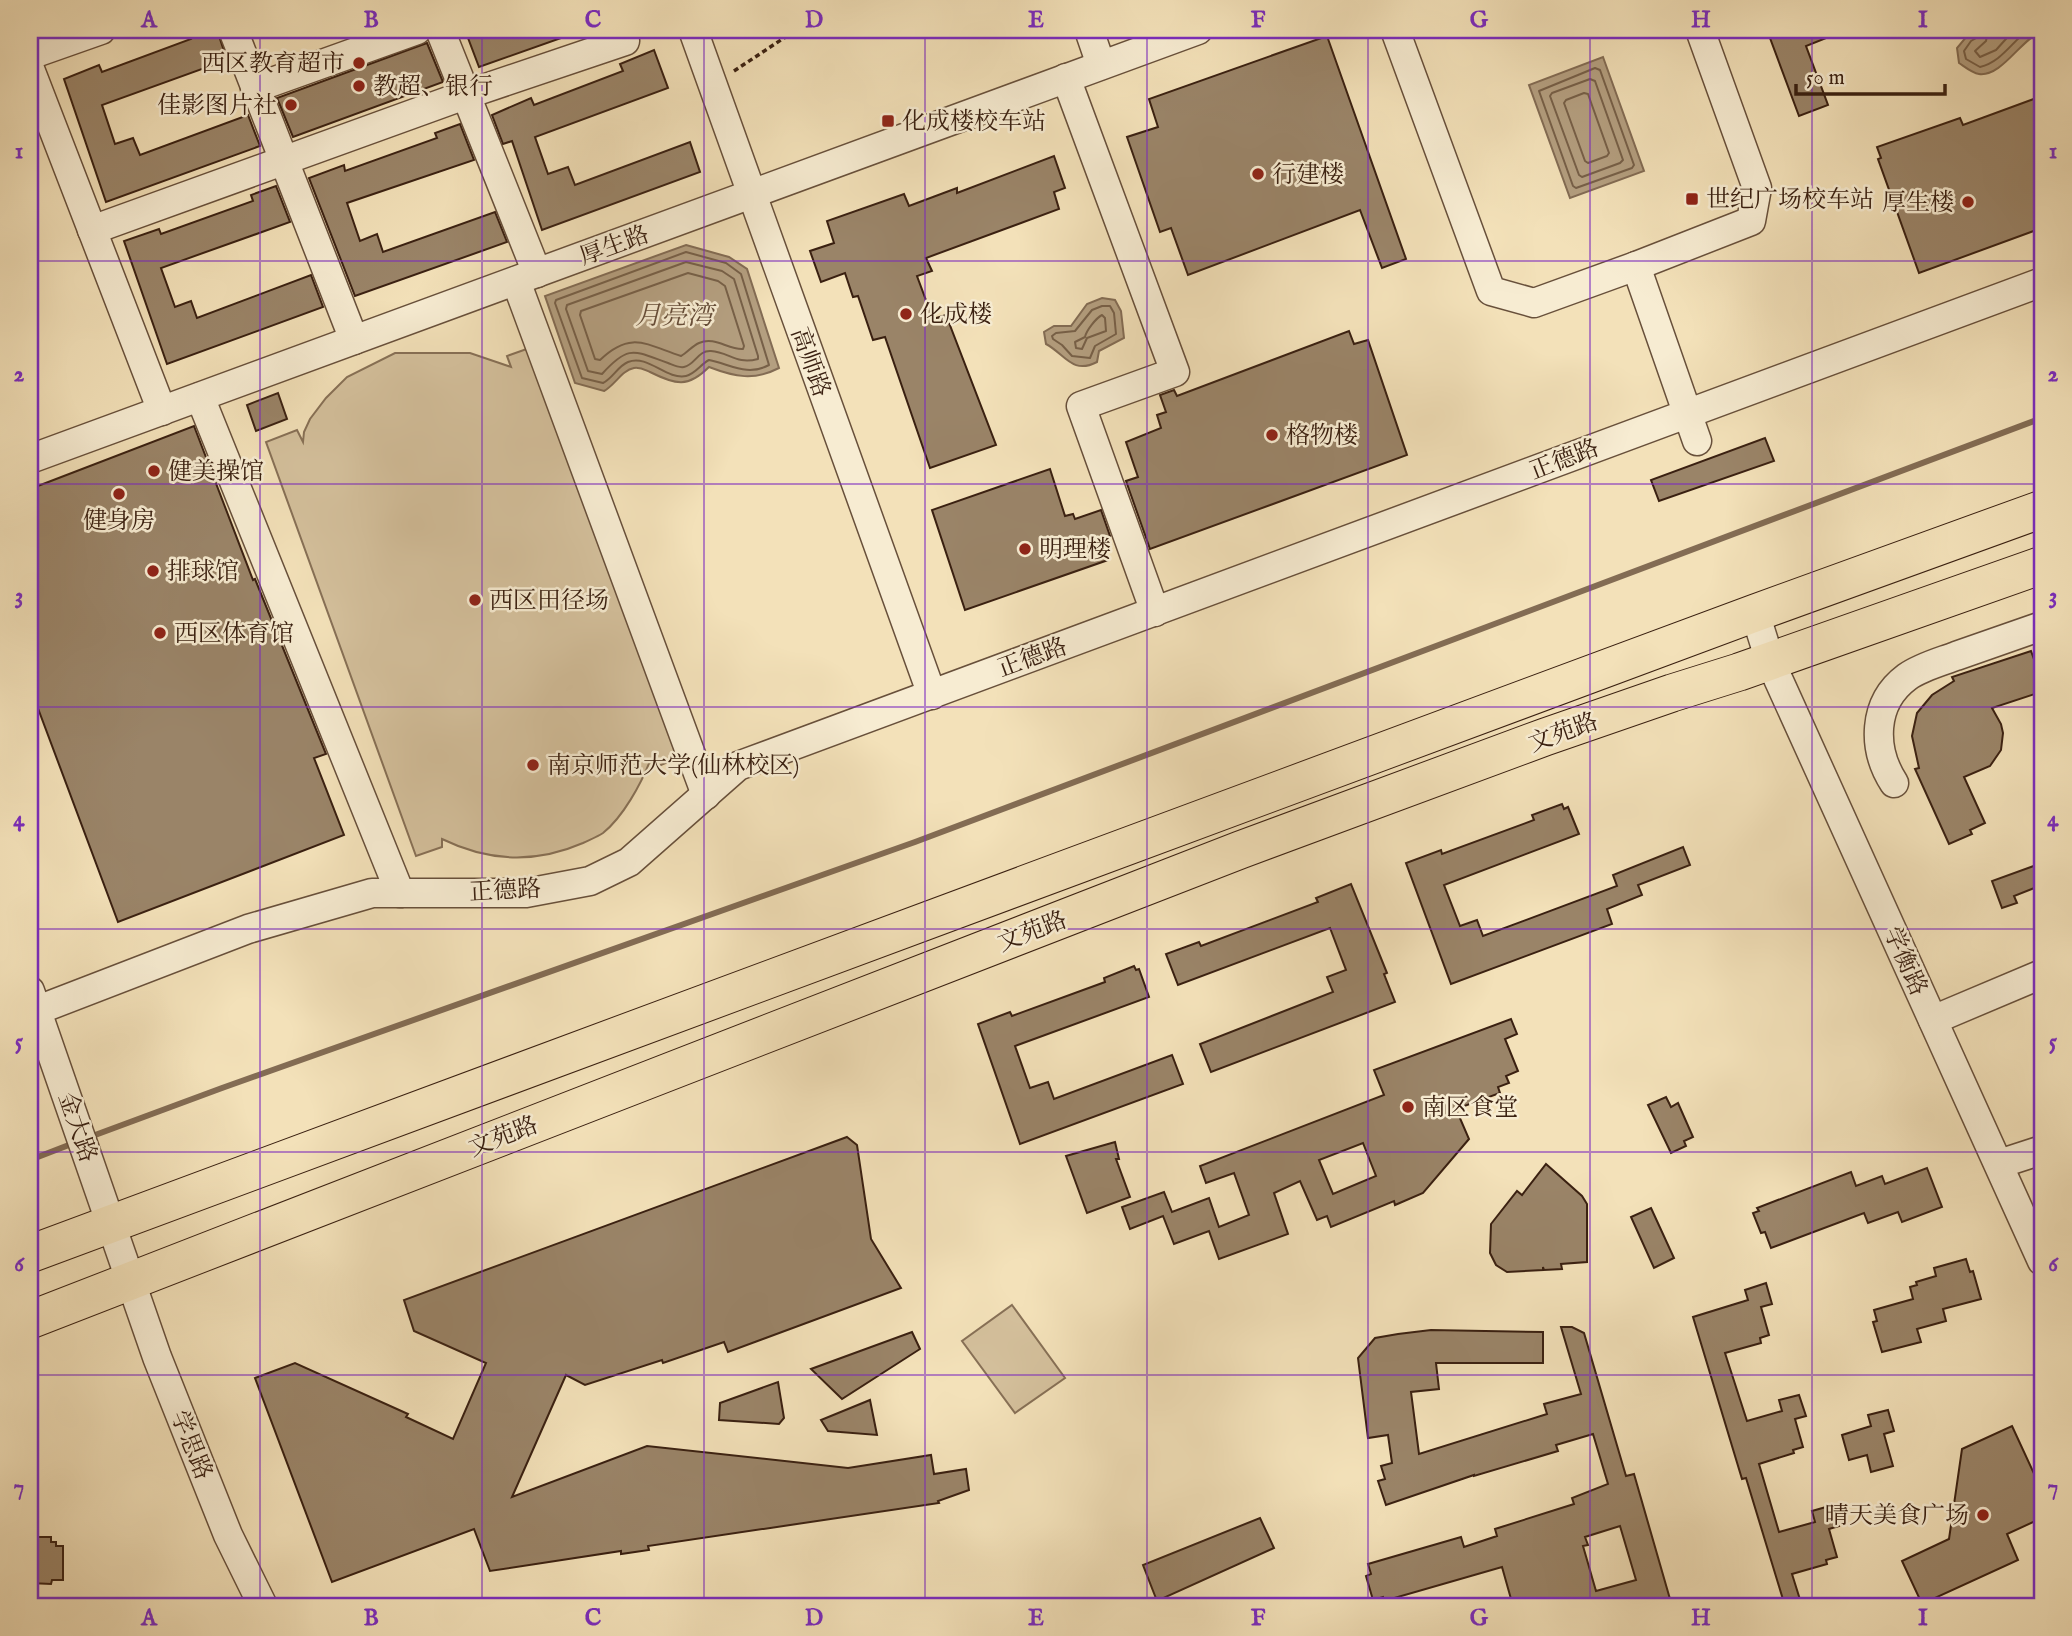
<svg xmlns="http://www.w3.org/2000/svg" width="2072" height="1636" font-family="'IM FELL English','Noto Serif SC',serif">
  <style>
    .green { fill: #d4c09c; stroke: #877056; stroke-width: 2 }
    .water { fill: #b49f80; stroke: #836c54; stroke-width: 2 }
    .lines { fill: none; stroke-linecap: round; stroke-linejoin: round }
    .shore { stroke: #776048; stroke-width: 2 }
    .stream { stroke: #836c54; stroke-width: 6 }
    .building { fill: #9a8468; stroke: #3a2011; stroke-width: 2; fill-rule: evenodd }
    .minor-casing { stroke: #68503b; stroke-width: 31 }
    .major-casing { stroke: #3a2011; stroke-width: 39 }
    .path { stroke: #3a2011; stroke-width: 3.5; stroke-dasharray: 5 3.5; stroke-linecap: butt }
    .minor { stroke: #f7ecd2; stroke-width: 28 }
    .major { stroke: #f3e1b9; stroke-width: 37 }
    .grid { fill: none; stroke: #7b2cbf; stroke-width: 2; stroke-opacity: 0.55 }
    .poi-dot { fill: #8f2418; stroke: #f7ecd2; stroke-width: 2.5 }
    .labels { text-anchor: middle; stroke-width: 5; stroke-linejoin: round; paint-order: stroke }
    .poi-label { font-size: 24px; fill: #3a2011; stroke: #f7ecd2; text-anchor: start }
    .street-label { font-size: 24px; fill: #3a2011; stroke: #f7ecd2 }
    .water-label { font-size: 26px; font-style: italic; fill: #654c38; stroke: #f7ecd2 }
    .neatline { fill: none; stroke: #7b2cbf; stroke-width: 2.5 }
    .grid-label { font-size: 23px; text-anchor: middle; font-weight: bold; fill: #7b2cbf }
  </style>
  <rect width="100%" height="100%" fill="#f3e1b9"/>
  <filter id="stains"><feTurbulence type="fractalNoise" baseFrequency=".00286" numOctaves="4"/><feColorMatrix values="0 0 0 0 .2 0 0 0 0 .09 0 0 0 0 .02 0 0 0 .5 -.17"/></filter>
  <radialGradient id="worn" r=".72"><stop offset=".6" stop-color="#630" stop-opacity="0"/><stop offset="1" stop-color="#630" stop-opacity=".3"/></radialGradient>
  <g class="green">
    <path d="M535,346l147,410 -28,12 -4,-7c-9,23 -27,56 -47,72 -6,4 -14,7 -20,10 -48,21 -94,19 -141,-4v8l-26,9 -150,-414 31,-12 6,12 1,-10 6,-13 16,-21 21,-21 48,-24h75l41,14 -4,-11z"/>
    <path d="M1012,1305l53,73 -50,35 -53,-72z"/>
  </g>
  <g class="water">
    <path d="M1978,30h64v1c-21,8 -40,46 -63,43 -7,-1 -14,-7 -20,-11l-2,-15 10,-12z"/>
    <path d="M1603,57l41,114 -74,27 -41,-113z"/>
    <path d="M686,245l43,12 18,12 32,99c-25,13 -44,9 -70,-1 -21,21 -33,18 -59,5 -5,-2 -9,-5 -16,-4 -12,2 -19,17 -30,23l-29,-8 -30,-87z"/>
    <path d="M1102,298l13,2 6,11 3,27 -25,13 -2,11c-25,13 -32,-8 -51,-18l-2,-12 10,-6h17l16,-22z"/>
  </g>
  <g class="lines">
    <g class="shore">
      <path d="M1979,30l-1,7 -7,4 -7,10 2,8 14,8c21,-5 31,-24 48,-37"/>
      <path d="M1988,30l-2,11 -11,10 5,6 16,-7 18,-20"/>
      <path d="M1595,68l5,2 34,95 -2,3 -56,20 -3,-2 -34,-95z"/>
      <path d="M1590,79l5,2 28,79 -3,3 -38,14 -3,-2 -29,-79 2,-3z"/>
      <path d="M1584,93l4,1 21,59 -2,3 -19,7 -3,-2 -21,-58 2,-3z"/>
      <path d="M686,252l40,11 15,11 28,91c-22,12 -39,-1 -60,-5 -8,4 -14,14 -23,16 -20,4 -38,-22 -58,-14 -10,4 -15,16 -25,21l-21,-5 -27,-75 1,-3z"/>
      <path d="M686,262l36,9 12,8 24,77v3c-22,6 -29,-7 -47,-8 -13,-1 -16,14 -27,16 -6,1 -11,-2 -16,-4 -34,-12 -39,-19 -66,11l-14,-3 -22,-62 1,-4z"/>
      <path d="M688,273l30,8 7,5 19,60 -1,3c-15,1 -28,-13 -44,-6 -7,3 -12,10 -18,13 -34,-11 -50,-26 -81,4l-5,-1 -15,-44 1,-4z"/>
      <path d="M1102,306h8l4,7 2,21 -21,12 -5,12 -18,-2 -10,-11 -9,-6 -1,-3 4,-3 19,-2 17,-21z"/>
      <path d="M1102,315l3,3 1,13 -19,7 -5,11 -6,-1 -1,-6 10,-5c1,-6 11,-19 17,-22z"/>
    </g>
    <g class="stream">
      <path d="M87,1138l135,-50 693,-246 1127,-424"/>
      <path d="M30,1160l44,-17"/>
    </g>
  </g>
  <g class="building">
    <path d="M188,30h29l10,30 -125,45 13,39 18,-6 7,17 108,-40 12,31 -154,56 -42,-123 35,-14 3,7 89,-33z"/>
    <path d="M465,30h113v2l-99,35z"/>
    <path d="M1767,30h79l-40,16 22,59 -29,11z"/>
    <path d="M1327,36l79,223 -24,9 -22,-58 -172,65 -17,-47 -11,4 -33,-95 31,-10 -9,-28z"/>
    <path d="M427,43l16,39 -150,55 -16,-39z"/>
    <path d="M654,50l14,38 -133,49 13,37 20,-7 7,18 115,-43 10,30 -158,58 -30,-89 -9,3 -11,-29 39,-17 3,7 89,-34 -3,-7z"/>
    <path d="M2042,96v132l-123,45 -41,-114 3,-1 -4,-11 83,-29 3,7z"/>
    <path d="M460,124l14,36 -127,43 13,38 17,-7 6,18 112,-40 12,30 -152,54 -46,-118 35,-13 1,6 92,-33 -2,-5z"/>
    <path d="M1054,156l11,32 -11,4 5,17 -133,49 6,13 -15,5 16,43 13,-4 50,130 -66,23 -45,-131 -12,3 -15,-44 -5,1 -8,-24 -24,9 -11,-31 24,-8 -7,-22 77,-27 5,12 48,-18v5z"/>
    <path d="M276,186l14,36 -129,46 14,39 16,-6 6,17 114,-43 12,32 -156,57 -43,-123 35,-12 2,5 92,-33 -2,-6z"/>
    <path d="M1349,331l5,13 14,-4 39,115 -257,94 -24,-68 12,-4 -12,-35 35,-14 -4,-13 9,-3 -6,-17 14,-5 3,6z"/>
    <path d="M278,393l9,26 -31,12 -9,-26z"/>
    <path d="M194,426l59,154 2,-1 71,175 -12,4 30,77 -226,87 -88,-235v-198z"/>
    <path d="M1765,438l9,23 -115,40 -8,-21z"/>
    <path d="M1050,469l15,47 8,-2 2,5 26,-9 9,26 -8,3 6,21 -143,50 -33,-100z"/>
    <path d="M2031,651l8,22 -3,1 5,18 -49,16 9,16 2,9 -2,17 -11,16 -26,11 21,46 -15,7 2,4 -23,10 -34,-75 4,-1 -7,-32 5,-23 15,-18 22,-14 -2,-4z"/>
    <path d="M1562,804l2,5 4,-2 11,27 -135,51 16,41 17,-6 6,16 134,-50 -4,-11 70,-28 7,18 -52,20 4,10 -35,14 5,15 -161,60 -45,-121 35,-13 1,4 92,-34 -2,-5z"/>
    <path d="M2042,863v22l-28,11 3,7 -15,5 -10,-27z"/>
    <path d="M1351,884l36,89 -3,1 11,28 -184,70 -11,-28 133,-52 -6,-15 19,-7 -16,-42 -152,57 -12,-31 33,-12 2,4 117,-44 -2,-4z"/>
    <path d="M1134,966l2,4 3,-1 10,28 -134,49 15,42 18,-6 6,17 118,-44 11,29 -163,60 -42,-120 32,-12 2,4 93,-34 -1,-4z"/>
    <path d="M1511,1019l6,15 -12,5 13,32 -12,5 3,7 -11,4 2,6 -44,16 13,30 -46,54 -28,12 -1,-4 -63,26 -4,-11 -10,4 -17,-39 -26,12 14,41 -69,25 -10,-28 -35,13 -11,-28 -33,13 -8,-22 42,-15 8,20 37,-14 10,29 30,-12 -15,-42 -28,10 -6,-17 184,-71 -10,-25zM1363,1143l13,33 -43,18 -14,-34z"/>
    <path d="M1666,1097l5,10 7,-4 15,34 -9,4 2,5 -15,7 -23,-48z"/>
    <path d="M847,1137l10,8 14,94 30,49 -173,64 -4,-10 -61,21 -1,-3 -77,25 -19,-10 -54,122 135,-51 201,22 83,-13 3,19 32,-5 3,21 -31,11 1,2 -291,43 1,4 -28,4v-3l-131,20 -16,-42 -142,53 -77,-204 40,-15 113,51 -2,3 47,22 33,-76 -72,-32 -10,-31z"/>
    <path d="M1115,1142l4,17h-3l14,38 -43,16 -21,-57z"/>
    <path d="M1546,1164l36,32 5,8v58l-26,2 1,5 -18,1 -1,-3v3l-36,2 -11,-7 -6,-12 1,-29 26,-33 5,4z"/>
    <path d="M1927,1168l15,39 -40,15 -4,-10 -30,11 -4,-10 -93,35 -6,-16 -4,1 -8,-20 6,-2 -2,-3 94,-36 5,14 26,-10 3,8z"/>
    <path d="M1651,1208l23,50 -20,10 -23,-51z"/>
    <path d="M1966,1259l4,13 3,-1 8,28 -38,10 3,12 -29,8 4,13 -39,10 -9,-30 4,-1 -3,-11 39,-11 -3,-12 7,-2 -1,-3 20,-6 -2,-8z"/>
    <path d="M1766,1283l6,21 -11,3 8,28 -9,3 1,5 -36,10 22,68 35,-10 -3,-11 20,-5 7,21 -11,3 8,28 -10,3 1,3 -35,11 20,68 36,-10 -3,-11 21,-6 6,21 -10,3 8,28 -11,3 1,4 -35,10 10,32h-17l-39,-128 -4,1 -49,-162 55,-17 -3,-10z"/>
    <path d="M1561,1327h11l12,6 42,143 8,-2 38,132h-159l-11,-39 -118,34 -1,-4 -10,3 -7,-24 5,-2 -3,-10 93,-27 3,10 33,-11 -2,-7 79,-25 -2,-6 36,-14 -15,-50 -37,11 2,6 -84,25v-1l-88,30 -8,-24 7,-2 -4,-13 11,-3 -4,-28 -20,3 -10,-80 17,-20 23,-4 33,-4 112,2v31h-107l3,26 -28,3 8,62 128,-40 -3,-10 37,-10zM1620,1526l16,54 -40,11 -13,-45 5,-1 -3,-8z"/>
    <path d="M912,1332l8,17 -78,50 -31,-30z"/>
    <path d="M778,1382l6,36 -5,6 -60,-4 1,-17z"/>
    <path d="M870,1400l7,35 -49,-4 -7,-11z"/>
    <path d="M1888,1410l6,21 -10,3 9,32 -22,6 -4,-17 -18,5 -7,-25 29,-9 -3,-11z"/>
    <path d="M2012,1426l30,65v27l-35,16 11,26 -96,44 -20,-43 47,-22 13,-90z"/>
    <path d="M1260,1518l14,30 -117,53 -14,-36z"/>
    <path d="M36,1537h15v5h5v4h7v34h-11l-1,4 -21,-1v-43h6z"/>
  </g>
  <g class="lines">
    <defs>
      <g id="minor">
        <path d="M233,30l121,310"/>
        <path d="M440,30l97,243"/>
        <path d="M693,30l239,665"/>
        <path d="M1089,30l12,35"/>
        <path d="M1395,30l96,261 43,12 102,-37 115,-45 6,-33 -57,-158"/>
        <path d="M30,55l71,-25"/>
        <path d="M30,69l132,342"/>
        <path d="M1066,78l109,294 -94,34 74,206"/>
        <path d="M255,88l162,-58"/>
        <path d="M92,230l373,-135 160,-54"/>
        <path d="M1636,266l61,175"/>
        <path d="M516,281l190,514"/>
        <path d="M200,397l200,496"/>
        <path d="M30,459l1168,-429"/>
        <path d="M1755,613l15,48 272,600"/>
        <path d="M1894,783c-22,-34 -22,-80 13,-106 14,-10 33,-15 49,-21 29,-10 58,-20 86,-30"/>
        <path d="M30,991l127,366 71,178 35,71"/>
        <path d="M30,1013l218,-84 124,-36h154l64,-12 39,-19 109,-96 1304,-484"/>
        <path d="M1933,1020l109,-46"/>
        <path d="M1999,1164l43,-14"/>
      </g>
      <g id="major">
        <path d="M30,1254l1725,-641 287,-104"/>
        <path d="M30,1320l1210,-470 305,-113 127,-44 67,-21 303,-107"/>
      </g>
    </defs>
    <use href="#minor" class="minor-casing"/>
    <use href="#major" class="major-casing"/>
    <path class="path" d="M734,71l62,-41"/>
    <use href="#minor" class="minor"/>
    <use href="#major" class="major"/>
  </g>
  <path class="grid" d="M260,30v1576M482,30v1576M704,30v1576M925,30v1576M1147,30v1576M1368,30v1576M1590,30v1576M1812,30v1576M30,261h2012M30,484h2012M30,707h2012M30,929h2012M30,1152h2012M30,1375h2012"/>
  <g class="poi-dot">
    <circle cx="359" cy="63" r="7"/>
    <circle cx="359" cy="86" r="7"/>
    <circle cx="291" cy="105" r="7"/>
    <rect x="881" y="114" width="14" height="14" rx="3.5"/>
    <circle cx="1258" cy="174" r="7"/>
    <rect x="1685" y="192" width="14" height="14" rx="3.5"/>
    <circle cx="1968" cy="202" r="7"/>
    <circle cx="906" cy="314" r="7"/>
    <circle cx="1272" cy="435" r="7"/>
    <circle cx="154" cy="471" r="7"/>
    <circle cx="119" cy="494" r="7"/>
    <circle cx="1025" cy="549" r="7"/>
    <circle cx="153" cy="571" r="7"/>
    <circle cx="475" cy="600" r="7"/>
    <circle cx="160" cy="633" r="7"/>
    <circle cx="533" cy="765" r="7"/>
    <circle cx="1408" cy="1107" r="7"/>
    <circle cx="1983" cy="1515" r="7"/>
  </g>
  <g class="labels">
    <g class="poi-label">
      <text x="345" y="71" text-anchor="end">西区教育超市</text>
      <text x="373" y="94">教超、银行</text>
      <text x="277" y="113" text-anchor="end">佳影图片社</text>
      <text x="902" y="129">化成楼校车站</text>
      <text x="1272" y="182">行建楼</text>
      <text x="1706" y="207">世纪广场校车站</text>
      <text x="1954" y="210" text-anchor="end">厚生楼</text>
      <text x="920" y="322">化成楼</text>
      <text x="1286" y="443">格物楼</text>
      <text x="168" y="479">健美操馆</text>
      <text x="119" y="528" text-anchor="middle">健身房</text>
      <text x="1039" y="557">明理楼</text>
      <text x="167" y="579">排球馆</text>
      <text x="489" y="608">西区田径场</text>
      <text x="174" y="641">西区体育馆</text>
      <text x="547" y="773">南京师范大学(仙林校区)</text>
      <text x="1422" y="1115">南区食堂</text>
      <text x="1969" y="1523" text-anchor="end">晴天美食广场</text>
    </g>
    <g class="street-label">
      <text transform="translate(614 245) rotate(-20)" y="8">厚生路</text>
      <text transform="translate(811 362) rotate(70)" y="8">高师路</text>
      <text transform="translate(1564 459) rotate(-21)" y="8">正德路</text>
      <text transform="translate(1032 657) rotate(-20)" y="8">正德路</text>
      <text transform="translate(1563 732) rotate(-20)" y="8">文苑路</text>
      <text transform="translate(505 890) rotate(-3)" y="8">正德路</text>
      <text transform="translate(1032 931) rotate(-21)" y="8">文苑路</text>
      <text transform="translate(1906 961) rotate(66)" y="8">学衡路</text>
      <text transform="translate(78 1127) rotate(71)" y="8">金大路</text>
      <text transform="translate(503 1136) rotate(-21)" y="8">文苑路</text>
      <text transform="translate(192 1445) rotate(68)" y="8">学思路</text>
    </g>
    <g class="water-label">
      <text x="674" y="324">月亮湾</text>
    </g>
  </g>
  <rect width="2072" height="1636" fill="none" stroke="#f3e1b9" stroke-width="77"/>
  <path d="M1796 84v10h149v-10" fill="none" stroke="#3a2011" stroke-width="3.5"/>
  <text x="1806" y="84" font-size="21" fill="#3a2011" stroke="#f7ecd2" stroke-width="5" paint-order="stroke">50 m</text>
  <rect x="38" y="38" width="1996" height="1560" class="neatline"/>
  <g class="grid-label">
    <text x="149" y="27">A</text>
    <text x="371" y="27">B</text>
    <text x="593" y="27">C</text>
    <text x="814" y="27">D</text>
    <text x="1036" y="27">E</text>
    <text x="1258" y="27">F</text>
    <text x="1479" y="27">G</text>
    <text x="1701" y="27">H</text>
    <text x="1923" y="27">I</text>
    <text x="19" y="158">1</text>
    <text x="2053" y="158">1</text>
    <text x="19" y="381">2</text>
    <text x="2053" y="381">2</text>
    <text x="19" y="603">3</text>
    <text x="2053" y="603">3</text>
    <text x="19" y="826">4</text>
    <text x="2053" y="826">4</text>
    <text x="19" y="1049">5</text>
    <text x="2053" y="1049">5</text>
    <text x="19" y="1271">6</text>
    <text x="2053" y="1271">6</text>
    <text x="19" y="1494">7</text>
    <text x="2053" y="1494">7</text>
    <text x="149" y="1625">A</text>
    <text x="371" y="1625">B</text>
    <text x="593" y="1625">C</text>
    <text x="814" y="1625">D</text>
    <text x="1036" y="1625">E</text>
    <text x="1258" y="1625">F</text>
    <text x="1479" y="1625">G</text>
    <text x="1701" y="1625">H</text>
    <text x="1923" y="1625">I</text>
  </g>
  <rect width="100%" height="100%" filter="url(#stains)"/>
  <rect width="100%" height="100%" fill="url(#worn)"/>
</svg>
